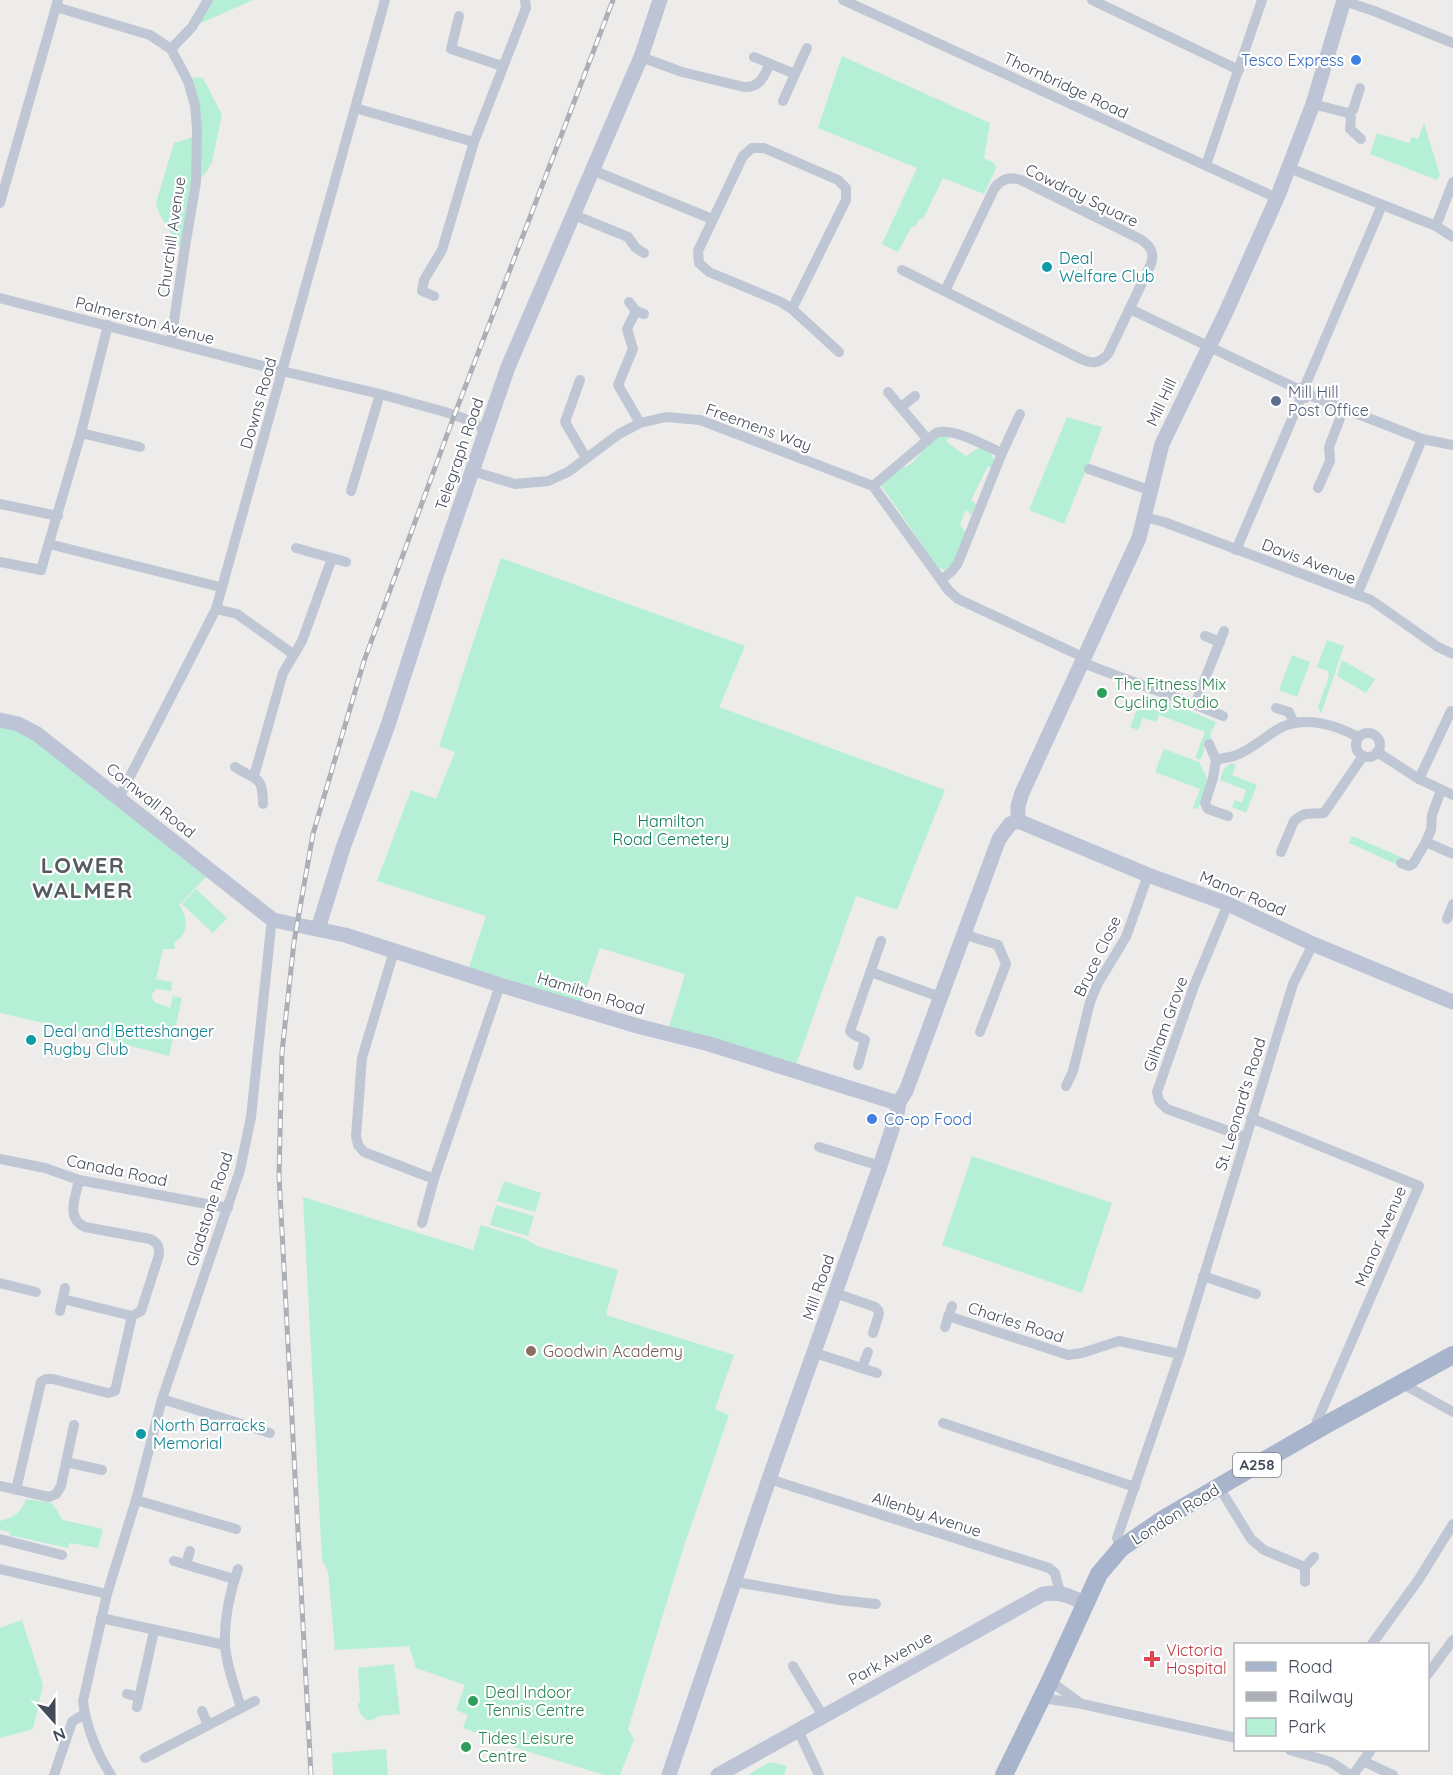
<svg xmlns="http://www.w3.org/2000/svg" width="1453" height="1775" font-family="Quicksand,sans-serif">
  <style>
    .green { fill: #b5f0d6 }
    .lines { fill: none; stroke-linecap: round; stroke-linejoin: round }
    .street { stroke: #c0c7d4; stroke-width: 10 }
    .secondary { stroke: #bcc4d6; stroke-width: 15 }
    .primary { stroke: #a8b4cc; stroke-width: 18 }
    .rail-casing { stroke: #adafb6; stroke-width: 5 }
    .rail { stroke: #fff; stroke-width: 3; stroke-dasharray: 9; stroke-linecap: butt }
    .shop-dot { fill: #3f7fe0; stroke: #fff; stroke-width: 2 }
    .culture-dot { fill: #0f9aa8; stroke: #fff; stroke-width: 2 }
    .service-dot { fill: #5c6f8a; stroke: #fff; stroke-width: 2 }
    .leisure-dot { fill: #2e9e5b; stroke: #fff; stroke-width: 2 }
    .education-dot { fill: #8d6e63; stroke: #fff; stroke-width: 2 }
    .health-dot { fill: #e0444e; stroke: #fff; stroke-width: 2 }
    .labels { text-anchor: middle; stroke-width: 4.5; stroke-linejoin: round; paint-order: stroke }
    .shield { fill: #fff; stroke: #7b818b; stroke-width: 1.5 }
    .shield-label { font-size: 15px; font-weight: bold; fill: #434b59 }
    .shop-label { font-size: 16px; fill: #366cbe; stroke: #fff; text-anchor: end }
    .street-label { font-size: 16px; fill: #434b59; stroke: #fff }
    .culture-label { font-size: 16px; fill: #0d838f; stroke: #fff; text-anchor: start }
    .service-label { font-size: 16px; fill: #4e5e75; stroke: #fff; text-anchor: start }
    .leisure-label { font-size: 16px; fill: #27864d; stroke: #fff; text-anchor: start }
    .park-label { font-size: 16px; fill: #117d59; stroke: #fff }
    .education-label { font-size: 16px; fill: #785e54; stroke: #fff; text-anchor: start }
    .health-label { font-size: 16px; fill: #be3a42; stroke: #fff; text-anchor: start }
    .district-label { font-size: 22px; font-weight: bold; letter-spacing: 1.5px; fill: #575a60; stroke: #fff }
  </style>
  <rect width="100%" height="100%" fill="#eeebeb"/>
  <g class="green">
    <path d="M208,0h45l-61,27z"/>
    <path d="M842,56l148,67 -6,35 10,5 2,5 -12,26 -41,-16 -20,41 -3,-1 -5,9 -3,-1 -14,26 -16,-8 35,-76 -99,-40z"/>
    <path d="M195,77l8,1 19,37 -10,47 -5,9 -11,12 -11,64 -7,-2 -19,-32 -3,-10 18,-60 23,-7 -9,-55z"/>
    <path d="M1424,123l16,52 -3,5 -67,-26 7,-21 32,10 3,-6 6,2z"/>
    <path d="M1067,417l35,10 -15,43 -4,7 -19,47 -35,-14z"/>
    <path d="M938,435h14l-6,6 20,15 14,-9c11,6 16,8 13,23l-5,-4 -17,34 5,4 -5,11 -5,-5 -6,14 7,11 -12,28 -11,7 -6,-2 -57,-83 18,-17c13,0 20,-14 27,-22 3,-4 8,-7 12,-11z"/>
    <path d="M501,558l244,88 -26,61 226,83 -48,120 -41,-14 -60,169 -128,-35 17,-56 -85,-26 -19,55 -112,-36 17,-51 -109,-35 34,-91 25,9 19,-47 -16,-6z"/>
    <path d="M1327,640l17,6 -23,68 -3,-7 11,-31 -1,-5 -11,-4z"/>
    <path d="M1292,655l18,7 -13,35 -18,-7z"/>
    <path d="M1342,660l33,19 -9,14 -29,-17z"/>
    <path d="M1143,695l16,3 57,24 -6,13 2,4 -8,3v10l-4,8 -5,-2 10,-26 -46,-17 -3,7 -13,-4 -5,12 -8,-3z"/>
    <path d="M0,725l21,4 185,148 -27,28c7,8 10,23 2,32 -3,2 -5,4 -7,7l1,5h-12l-7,30 16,3 -1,9 -14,-2 -6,5 3,8 16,6 3,-12 9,2 -13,58 -108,-29 -61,-14z"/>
    <path d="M1164,749l35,13 9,18 -10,29 -5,-1 7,-19 -45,-17z"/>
    <path d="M1232,763l4,2 -4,10 25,10 -11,28 -14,-6 3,-7 7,3 4,-13 -26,-10 4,-12z"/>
    <path d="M1352,836l49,21 -3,8 -49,-22z"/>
    <path d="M196,889l31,29 -14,15 -31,-29z"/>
    <path d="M972,1156l140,47 -30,90 -140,-48z"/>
    <path d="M504,1181l37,12 -6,19 -38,-11z"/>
    <path d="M303,1197l170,53 8,-25 45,14 11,7 81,24 -12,45 128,40 -19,54 14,6 -45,131 -56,183 6,10 -14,36h-16l-81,-25 -60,-22 5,-13 -12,-5 9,-25 -49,-17 -7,-22 -74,4 -7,-79 -6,-11z"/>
    <path d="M496,1205l38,11 -6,20 -38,-11z"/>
    <path d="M26,1499l26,4 11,17 40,9 -5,19 -28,-5 -2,5 -59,-13 1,-3 -10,-2v-9c13,-3 22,-9 26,-22z"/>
    <path d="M22,1620l21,65 -10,44 -33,9v-110z"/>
    <path d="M394,1664l6,50 -21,2 -5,3 -7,2 -7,-8 -2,-8 2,-4 -2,-33z"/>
    <path d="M386,1749l2,26h-55l-1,-22z"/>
    <path d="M770,1762l17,4 -3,9h-36z"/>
  </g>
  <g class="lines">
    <g class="street">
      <path d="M843,0l434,198"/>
      <path d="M1092,0l147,70"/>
      <path d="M1344,1l30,10 79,32"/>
      <path d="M56,7l94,28 21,14 17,32 7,24 2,24 -1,53 -11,65 -14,94"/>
      <path d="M459,16l-8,33 51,17"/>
      <path d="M171,49l21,-22 16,-27"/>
      <path d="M641,57l41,15 62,15c16,1 20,-11 26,-23"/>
      <path d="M754,57l41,17 12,-26"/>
      <path d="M1360,88l-7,22 -5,3 3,5 -1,11 11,10"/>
      <path d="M783,101l12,-27"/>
      <path d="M1313,104l35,9"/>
      <path d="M355,108l119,34"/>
      <path d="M1206,165l56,-165"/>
      <path d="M1289,168l147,58 17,11"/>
      <path d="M592,170l120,49"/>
      <path d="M0,203l58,-203"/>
      <path d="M574,215l54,22 8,11 8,5"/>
      <path d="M1436,226l17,-44"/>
      <path d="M902,270l179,89c11,5 18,5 27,-5l43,-90c4,-12 -1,-19 -11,-25l-119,-59c-12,-4 -21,0 -27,9l-49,102"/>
      <path d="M434,296l-12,-5 2,-11 18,-30 32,-108 52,-134 -1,-8"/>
      <path d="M0,298l282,73 98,23 65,18 18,6 23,12"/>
      <path d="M629,302l7,9 8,3"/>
      <path d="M792,309l54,-109v-12l-8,-8 -74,-32h-12l-9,8 -45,95 1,12 10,9 72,30 11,7 47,43"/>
      <path d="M1130,309l168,80"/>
      <path d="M636,311l-9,18 6,20 -15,36 22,38"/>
      <path d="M580,380l-15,42 21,36"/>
      <path d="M1305,386l77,-181"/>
      <path d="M888,392l40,48"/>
      <path d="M1309,395l113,44 31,6"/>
      <path d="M901,407l14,-11"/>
      <path d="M81,433l59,14"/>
      <path d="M1002,453l18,-39"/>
      <path d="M1089,469l60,21"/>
      <path d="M472,471l43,13 33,-3 20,-9 51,-38 21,-11 26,-6 34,3 173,66 76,105 9,8 125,58"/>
      <path d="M873,486l63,-53c18,-6 49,13 66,20l-44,110 -6,8 -11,9"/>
      <path d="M1318,488l12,-27 -1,-14 15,-39"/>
      <path d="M351,491l29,-97"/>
      <path d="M0,504l58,12"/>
      <path d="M1144,517l20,5 207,78 67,47 15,7"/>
      <path d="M49,544l171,43"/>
      <path d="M296,548l50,14"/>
      <path d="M1236,550l65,-152 -4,-4 1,-5 7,-3 4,4v5l-4,3h-4"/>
      <path d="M0,562l41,8 40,-137 27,-108"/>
      <path d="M1357,595l65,-156"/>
      <path d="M216,609l21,5 56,40"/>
      <path d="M1205,636l15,6"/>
      <path d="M1081,662c47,19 95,34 142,54"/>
      <path d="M1195,704l29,-73"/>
      <path d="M1276,708l13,4 5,11"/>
      <circle cx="1368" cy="745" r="12"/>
      <path d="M1209,744l7,16"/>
      <path d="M1377,752l42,27 34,16"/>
      <path d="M235,767c21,14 28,7 28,37"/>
      <path d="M254,776l29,-103 19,-32 30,-83"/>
      <path d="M1419,779l32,-68"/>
      <path d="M119,798l97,-189 169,-609"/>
      <path d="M1228,816l-20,-7 -3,-6 8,-25 3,-18c5,-2 12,-2 18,-4 18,-6 32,-21 48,-29 25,-11 54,-2 76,10"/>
      <path d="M1426,842l27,12"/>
      <path d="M1281,852l13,-31 5,-4 6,-3 19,-1 39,-57"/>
      <path d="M1401,863l8,3 4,-2 13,-22 5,-12 1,-15 9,-25"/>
      <path d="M1228,904l-34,82 -37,106 2,9 8,8 78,28"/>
      <path d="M1447,919l6,-15"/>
      <path d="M963,934l35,11 8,19 -26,68"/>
      <path d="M394,951l-32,107 -6,78 2,9 6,7 70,27"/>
      <path d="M871,972l69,25"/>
      <path d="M858,1065l7,-25 -12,-6 -3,-3 31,-90"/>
      <path d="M1066,1086l7,-15 17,-69 8,-19 28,-46 22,-62"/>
      <path d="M1251,1118l168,68 -102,235 -2,10"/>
      <path d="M819,1147l61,19"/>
      <path d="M0,1159l45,9 34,12 149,28"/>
      <path d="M422,1223l12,-44 66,-194"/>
      <path d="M1203,1276l53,18"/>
      <path d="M0,1283l36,9"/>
      <path d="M835,1293l40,14 3,3 1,4 -6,19"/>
      <path d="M63,1299l69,17"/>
      <path d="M60,1311l5,-23"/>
      <path d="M948,1316l120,39 14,-2 37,-12 61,13"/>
      <path d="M945,1327l7,-21"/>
      <path d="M815,1353l62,20"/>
      <path d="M862,1368l6,-16"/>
      <path d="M1401,1383l52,29"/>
      <path d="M162,1399l108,34"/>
      <path d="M943,1423l192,64"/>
      <path d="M66,1462l36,8"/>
      <path d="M769,1479l280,89 6,5 5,20"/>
      <path d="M0,1486l49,11 7,-3 5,-8 13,-61"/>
      <path d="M1219,1487l32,52 13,11 41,17"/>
      <path d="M16,1490l25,-108 5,-3h7l55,14 7,-2 17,-75 9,-5 18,-56c0,-9 -1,-12 -9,-16l-65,-12c-20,-9 -9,-31 -6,-47"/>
      <path d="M136,1500l100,29"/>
      <path d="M0,1539l62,16"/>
      <path d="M1121,1548l-4,-10 63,-184 113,-370 20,-40"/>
      <path d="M174,1561l60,18"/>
      <path d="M186,1564l4,-13"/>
      <path d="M0,1569l107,25"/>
      <path d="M238,1569c-8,22 -14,51 -13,75 1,21 10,43 16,64"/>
      <path d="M736,1582l103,18 37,4"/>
      <path d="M1305,1582v-15l9,-10"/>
      <path d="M101,1618l124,27"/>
      <path d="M1372,1644l47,-65 34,-55"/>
      <path d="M793,1666l30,50"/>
      <path d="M1428,1674l25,-34"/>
      <path d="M1050,1681l29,21"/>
      <path d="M127,1694l12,3"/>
      <path d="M1042,1698l40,6 154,34"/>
      <path d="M137,1707l17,-76"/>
      <path d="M202,1711l6,14"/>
      <path d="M798,1730l21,45"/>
      <path d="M1290,1750l41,12 19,13"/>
      <path d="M145,1758l110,-57"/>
      <path d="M1363,1761l30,14"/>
      <path d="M54,1775l18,-53 12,-8"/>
      <path d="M111,1775c-14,-21 -25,-49 -28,-74l24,-107 29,-94 26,-101 78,-229 11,-53 20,-190 2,-7"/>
      <path d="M1353,1775l18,-25"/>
    </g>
    <g class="secondary">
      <path d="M0,720l18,4 19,10 236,186 72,15 155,50 141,42 68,17 182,57 8,1"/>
      <path d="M1018,821v-15l4,-13 117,-255 23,-94 64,-132 51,-114 36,-94 31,-104"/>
      <path d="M1018,821l130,54 80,29 85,40 140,58"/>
      <path d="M318,929l25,-81 45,-123 48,-149 72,-209 133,-310 19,-57"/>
      <path d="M669,1775l100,-296 111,-313 17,-52 2,-12 7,-11 93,-252 11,-15 8,-3"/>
      <path d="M718,1775l325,-181c16,-3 27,2 41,9"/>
    </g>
    <path class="primary" d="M1004,1775l46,-94 49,-107 22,-26 44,-30 164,-95 124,-68"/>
    <defs>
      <path id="rail" d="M311,1775l-32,-600 3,-123 12,-110 19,-108 51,-173 87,-237 162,-424"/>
    </defs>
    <use href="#rail" class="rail-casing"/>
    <use href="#rail" class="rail"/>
  </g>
  <g class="shop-dot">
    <circle cx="1356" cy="60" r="6"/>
    <circle cx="872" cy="1119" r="6"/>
  </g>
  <g class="culture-dot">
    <circle cx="1047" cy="267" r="6"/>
    <circle cx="31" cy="1040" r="6"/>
    <circle cx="141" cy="1434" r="6"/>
  </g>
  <circle class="service-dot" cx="1276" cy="401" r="6"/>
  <g class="leisure-dot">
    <circle cx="1102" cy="693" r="6"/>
    <circle cx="473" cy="1701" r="6"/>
    <circle cx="466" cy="1747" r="6"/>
  </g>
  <circle class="education-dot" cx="531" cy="1351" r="6"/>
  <path class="health-dot" d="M1149 1650h6v6h6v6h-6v6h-6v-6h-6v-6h6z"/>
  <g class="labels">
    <rect class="shield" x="1233" y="1453" width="48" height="24" rx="4.5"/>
    <g class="shield-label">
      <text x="1257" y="1470">A258</text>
    </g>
    <g class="shop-label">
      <text x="1344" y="66">Tesco Express</text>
      <text x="884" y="1125" text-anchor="start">Co-op Food</text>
    </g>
    <g class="street-label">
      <text transform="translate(1066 85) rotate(25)" y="6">Thornbridge Road</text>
      <text transform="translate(1082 195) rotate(26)" y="6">Cowdray Square</text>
      <text transform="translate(171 237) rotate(-82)" y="6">Churchill Avenue</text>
      <text transform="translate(145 320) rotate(15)" y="6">Palmerston Avenue</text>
      <text transform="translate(1161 402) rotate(-65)" y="6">Mill Hill</text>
      <text transform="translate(258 403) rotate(-74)" y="6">Downs Road</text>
      <text transform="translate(759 427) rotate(20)" y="6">Freemens Way</text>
      <text transform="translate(459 454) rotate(-71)" y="6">Telegraph Road</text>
      <text transform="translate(1309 561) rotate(21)" y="6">Davis Avenue</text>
      <text transform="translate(151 800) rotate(39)" y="6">Cornwall Road</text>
      <text transform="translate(1243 893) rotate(23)" y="6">Manor Road</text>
      <text transform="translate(1097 956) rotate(-64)" y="6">Bruce Close</text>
      <text transform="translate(591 993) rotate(17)" y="6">Hamilton Road</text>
      <text transform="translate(1165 1024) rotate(-70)" y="6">Gilham Grove</text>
      <text transform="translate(1240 1104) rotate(-73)" y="6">St. Leonard's Road</text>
      <text transform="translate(117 1170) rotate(12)" y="6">Canada Road</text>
      <text transform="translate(209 1209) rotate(-72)" y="6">Gladstone Road</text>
      <text transform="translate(1380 1236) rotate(-67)" y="6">Manor Avenue</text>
      <text transform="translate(818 1287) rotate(-71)" y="6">Mill Road</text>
      <text transform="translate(1016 1322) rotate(18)" y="6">Charles Road</text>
      <text transform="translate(927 1514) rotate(18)" y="6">Allenby Avenue</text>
      <text transform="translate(1175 1514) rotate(-32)" y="6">London Road</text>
      <text transform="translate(890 1658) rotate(-29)" y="6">Park Avenue</text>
    </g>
    <g class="culture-label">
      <text x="1059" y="264">Deal<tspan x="1059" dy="18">Welfare Club</tspan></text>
      <text x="43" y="1037">Deal and Betteshanger<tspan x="43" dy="18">Rugby Club</tspan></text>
      <text x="153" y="1431">North Barracks<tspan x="153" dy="18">Memorial</tspan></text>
    </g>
    <g class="service-label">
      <text x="1288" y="398">Mill Hill<tspan x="1288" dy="18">Post Office</tspan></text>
    </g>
    <g class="leisure-label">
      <text x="1114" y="690">The Fitness Mix<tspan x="1114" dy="18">Cycling Studio</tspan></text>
      <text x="485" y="1698">Deal Indoor<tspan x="485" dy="18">Tennis Centre</tspan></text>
      <text x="478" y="1744">Tides Leisure<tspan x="478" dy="18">Centre</tspan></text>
    </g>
    <g class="park-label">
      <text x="671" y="827">Hamilton<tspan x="671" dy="18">Road Cemetery</tspan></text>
    </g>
    <g class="education-label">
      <text x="543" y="1357">Goodwin Academy</text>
    </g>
    <g class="health-label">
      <text x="1166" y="1656">Victoria<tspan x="1166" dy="18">Hospital</tspan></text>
    </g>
    <g class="district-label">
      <text x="83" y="873">LOWER<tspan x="83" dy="25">WALMER</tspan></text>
    </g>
  </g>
  <rect x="1234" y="1643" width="195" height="108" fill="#ffffff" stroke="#b4b7bd" stroke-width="1.5"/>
  <rect x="1246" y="1662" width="30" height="9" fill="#a8b4cc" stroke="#b4b7bd" stroke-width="1.5"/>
  <text x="1288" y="1673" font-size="18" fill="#434b59">Road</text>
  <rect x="1246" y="1692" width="30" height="9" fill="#adafb6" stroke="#b4b7bd" stroke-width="1.5"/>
  <text x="1288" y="1703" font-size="18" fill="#434b59">Railway</text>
  <rect x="1246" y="1718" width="30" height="18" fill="#b5f0d6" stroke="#b4b7bd" stroke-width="1.5"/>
  <text x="1288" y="1733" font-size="18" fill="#434b59">Park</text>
  <g transform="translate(54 1721) rotate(159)" stroke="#ffffff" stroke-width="4.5" paint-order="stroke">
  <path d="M0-4.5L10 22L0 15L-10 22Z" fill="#434b59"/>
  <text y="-9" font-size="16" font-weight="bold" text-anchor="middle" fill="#434b59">N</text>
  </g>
</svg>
